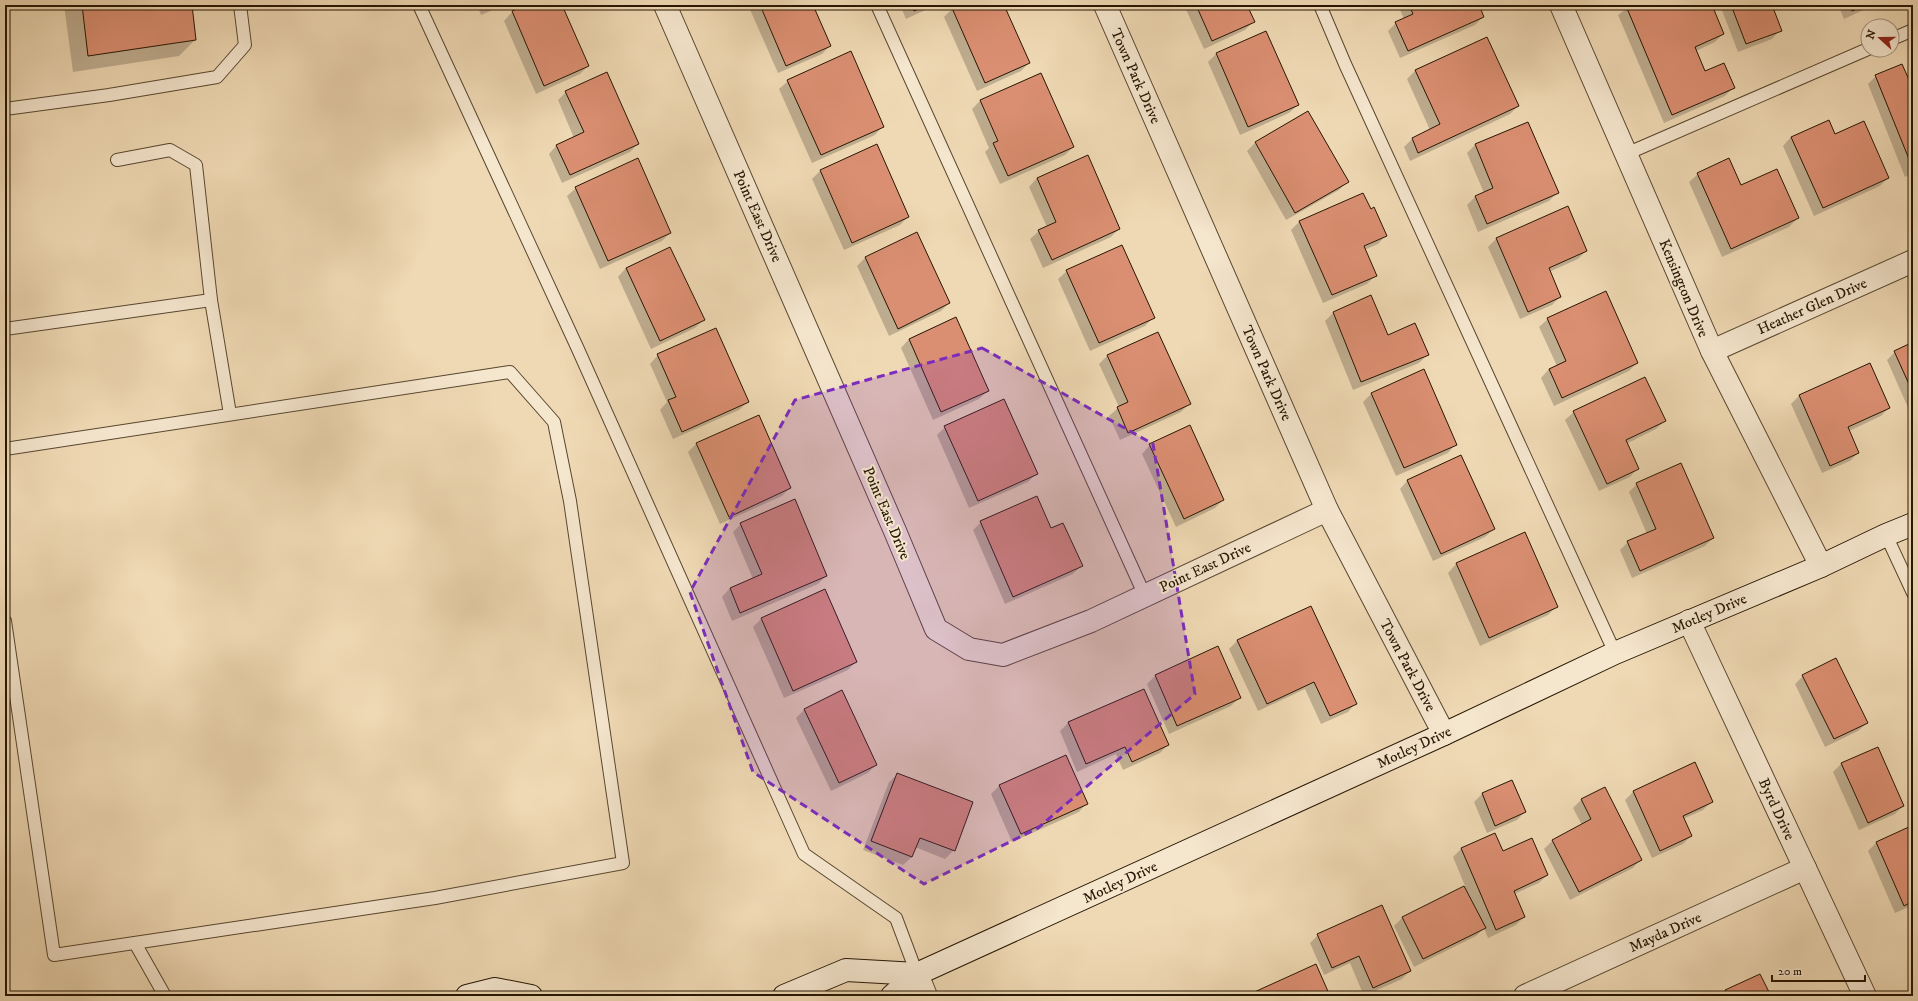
<svg xmlns="http://www.w3.org/2000/svg" width="1918" height="1001" font-family="'IM FELL DW Pica',serif">
  <style>
    .shadow { fill: #0003 }
    .building { fill: #db8f72; stroke: #261603 }
    .lines { fill: none; stroke-linecap: round; stroke-linejoin: round }
    .service-casing { stroke: #58472f; stroke-width: 14 }
    .minor-casing { stroke: #58472f; stroke-width: 24 }
    .secondary-casing { stroke: #261603; stroke-width: 24 }
    .service { stroke: #f5e6ce; stroke-width: 12 }
    .minor { stroke: #f5e6ce; stroke-width: 22 }
    .secondary { stroke: #f5e6ce; stroke-width: 22 }
    .marked { fill: #7b2cbf; fill-opacity: 0.2; stroke: #7b2cbf; stroke-width: 3; stroke-dasharray: 8 5; stroke-linejoin: round }
    .labels { text-anchor: middle; stroke-width: 4; stroke-linejoin: round; paint-order: stroke }
    .street-label { font-size: 15px; fill: #261603; stroke: #f5e6ce }
  </style>
  <rect width="100%" height="100%" fill="#efd9b4"/>
  <filter id="stains"><feTurbulence type="fractalNoise" baseFrequency=".005" numOctaves="4"/><feColorMatrix values="0 0 0 0 .2 0 0 0 0 .09 0 0 0 0 .02 0 0 0 .5 -.17"/></filter>
  <radialGradient id="worn" r=".72"><stop offset=".6" stop-color="#630" stop-opacity="0"/><stop offset="1" stop-color="#630" stop-opacity=".3"/></radialGradient>
  <g class="shadow">
    <path d="M64,5h127l4,35 -16,16 -106,16z"/>
    <path d="M477,5h27l-23,10z"/>
    <path d="M528,5h33l27,61 -8,8 -44,20 -32,-73 8,-9z"/>
    <path d="M748,5h64l18,41 -8,8 -44,19z"/>
    <path d="M900,5h36l-30,14z"/>
    <path d="M961,5h42l26,58 -8,8 -44,20 -33,-74 8,-8z"/>
    <path d="M1184,5h62l7,17 -8,8 -41,19z"/>
    <path d="M1398,5h80l5,12 -8,8 -75,33 -12,-27 8,-8 8,-4z"/>
    <path d="M1631,5h80l12,29 -8,8 -19,9 9,21 28,16 -8,8 -61,27 -46,-108z"/>
    <path d="M1720,5h51l9,25 -8,9 -34,13z"/>
    <path d="M1838,5h36l-30,14z"/>
    <path d="M1265,32l33,73 -9,8 -49,22 -32,-73 8,-8z"/>
    <path d="M1487,38l31,68 -8,8 -100,47 -6,-14 8,-8 18,-9 -23,-51 8,-8z"/>
    <path d="M1041,74l32,73 -8,8 -65,29 -15,-32 4,-4 -17,-39 8,-8z"/>
    <path d="M1876,76l37,14v83l-8,4 -37,-93z"/>
    <path d="M788,81l95,45 -8,9 -63,28 -33,-74z"/>
    <path d="M566,92l72,52 -8,8 -68,31 -13,-29 8,-9 17,-7 -16,-38z"/>
    <path d="M1829,121l6,14 53,43 -8,8 -66,30 -31,-70 8,-9z"/>
    <path d="M1255,143l92,39 -8,8 -53,30 -39,-69z"/>
    <path d="M1475,145l82,48 -8,8 -71,31 -11,-27 8,-8 9,-4 -17,-40z"/>
    <path d="M1087,156l32,73 -8,8 -68,31 -13,-29 9,-8 8,-4 -18,-40 8,-9z"/>
    <path d="M820,171l88,46 -8,8 -56,25 -32,-71z"/>
    <path d="M1698,174l43,12 57,32 -9,9 -67,30 -33,-75z"/>
    <path d="M576,188l94,45 -8,8 -62,28 -33,-73z"/>
    <path d="M1363,194l8,16 15,25 -8,9 -14,6 12,25 -9,9 -44,19 -32,-73 8,-8z"/>
    <path d="M1567,207l19,44 -8,8 -29,13 11,25 -8,8 -32,14 -32,-72 8,-8z"/>
    <path d="M916,234l33,69 -8,8 -52,25 -32,-70 8,-8z"/>
    <path d="M670,248l33,72 -8,8 -44,21 -33,-72 8,-9z"/>
    <path d="M1067,271l86,47 -8,8 -55,25 -32,-72z"/>
    <path d="M1333,313l54,23 41,18 -9,9 -66,27 -28,-69z"/>
    <path d="M956,319l32,72 -9,8 -46,21 -32,-72 8,-9z"/>
    <path d="M1548,319l89,44 -8,8 -75,35 -13,-28 8,-9 8,-3 -18,-39z"/>
    <path d="M1913,343v76l-26,-59 8,-8z"/>
    <path d="M658,355l90,47 -9,8 -66,29 -13,-29 7,-8 -17,-38z"/>
    <path d="M1107,356l82,48 -8,8 -61,28 -11,-24 10,-9 -20,-43z"/>
    <path d="M1372,393l84,51 -8,9 -52,23 -33,-74z"/>
    <path d="M1799,396l90,12 -8,8 -32,15 9,22 -8,8 -28,12 -31,-69z"/>
    <path d="M1574,412l91,9 -9,8 -30,15 12,24 -8,9 -31,14 -34,-71z"/>
    <path d="M945,427l91,47 -8,8 -59,26 -32,-73z"/>
    <path d="M696,444l94,44 -8,8 -62,28 -32,-72z"/>
    <path d="M1150,445l73,55 -8,8 -39,19 -34,-73z"/>
    <path d="M1408,480l86,49 -9,8 -52,24 -33,-72z"/>
    <path d="M1637,484l76,54 -8,8 -73,32 -12,-28 8,-8 19,-8 -18,-42z"/>
    <path d="M981,522l70,8 30,36 -8,8 -68,30 -32,-74z"/>
    <path d="M741,524l85,52 -8,8 -86,37 -10,-24 8,-9 23,-9 -20,-47z"/>
    <path d="M1524,534l32,73 -8,8 -68,31 -32,-73 8,-9z"/>
    <path d="M825,590l31,72 -8,8 -64,28 -31,-71 8,-8z"/>
    <path d="M1311,607l45,96 -8,9 -27,12 -16,-35 -47,22 -29,-62 8,-8z"/>
    <path d="M1217,648l23,49 -9,9 -62,28 -22,-50 8,-8z"/>
    <path d="M1803,676l64,47 -9,8 -33,16 -30,-63z"/>
    <path d="M1144,690l24,55 -8,8 -37,17 -7,-16 -39,18 -17,-41 8,-8z"/>
    <path d="M804,710l72,55 -8,8 -37,18 -35,-73z"/>
    <path d="M1066,756l21,47 -8,9 -67,30 -21,-48 8,-8z"/>
    <path d="M1694,763l18,38 -9,9 -20,9 8,17 -8,8 -31,14 -27,-58 8,-8z"/>
    <path d="M1841,764l62,42 -8,8 -36,16 -26,-58z"/>
    <path d="M898,774l56,76 -9,9 -30,-12 -3,10 -9,8 -40,-15 26,-68z"/>
    <path d="M1512,781l13,31 -8,8 -30,13 -13,-31 8,-8z"/>
    <path d="M1605,788l36,71 -8,9 -63,32 -26,-51 9,-9 29,-15 -9,-17 8,-8z"/>
    <path d="M1910,828l3,5v72l-18,8 -27,-62 8,-8z"/>
    <path d="M1494,834l8,18 45,23 -8,8 -25,11 10,23 -8,8 -28,13 -4,-10 -8,8 -62,31 -20,-41 8,-8 63,-32 -12,-29 8,-8z"/>
    <path d="M1913,932v10l-3,-7z"/>
    <path d="M1318,935l92,36 -8,8 -38,17 -14,-33 -26,12 -14,-32z"/>
    <path d="M1726,991l44,5h-49z"/>
    <path d="M1230,993l1,3h-7z"/>
  </g>
  <g class="building">
    <path d="M82,5h110l4,35 -108,16z"/>
    <path d="M526,5h36l27,61 -45,20 -32,-75z"/>
    <path d="M760,5h53l18,41 -45,20z"/>
    <path d="M911,5h17l-14,6z"/>
    <path d="M958,5h46l26,58 -45,20 -33,-75z"/>
    <path d="M1196,5h51l8,17 -43,19z"/>
    <path d="M1409,5h70l5,12 -76,34 -13,-29 18,-8z"/>
    <path d="M1628,5h84l12,29 -29,13 10,24 19,-8 11,25 -63,27 -46,-109z"/>
    <path d="M1731,5h41l10,26 -36,13z"/>
    <path d="M1850,5h16l-14,6z"/>
    <path d="M1266,31l33,74 -51,22 -32,-74z"/>
    <path d="M1487,37l32,69 -101,47 -6,-15 28,-14 -25,-54z"/>
    <path d="M851,51l33,76 -63,28 -34,-75z"/>
    <path d="M1902,64l11,25v80l-38,-94z"/>
    <path d="M607,72l32,72 -69,31 -14,-30 28,-13 -19,-41z"/>
    <path d="M1041,73l33,74 -66,29 -15,-33 5,-2 -18,-41z"/>
    <path d="M1308,111l41,71 -54,31 -40,-71z"/>
    <path d="M1829,120l6,14 29,-13 25,57 -66,30 -32,-71z"/>
    <path d="M1528,122l31,71 -72,31 -12,-28 18,-8 -18,-44z"/>
    <path d="M877,144l32,73 -57,26 -32,-73z"/>
    <path d="M1088,155l32,74 -68,31 -14,-30 18,-8 -19,-44z"/>
    <path d="M638,158l33,75 -63,28 -33,-74z"/>
    <path d="M1729,158l12,27 36,-16 22,49 -68,31 -34,-76z"/>
    <path d="M1363,193l8,16 3,-2 13,29 -23,10 13,30 -45,19 -33,-74z"/>
    <path d="M1568,206l19,45 -38,17 12,29 -33,15 -32,-74z"/>
    <path d="M917,232l33,71 -52,26 -33,-72z"/>
    <path d="M1122,245l33,73 -56,25 -33,-73z"/>
    <path d="M670,247l35,73 -45,21 -34,-73z"/>
    <path d="M1606,291l32,72 -76,35 -13,-29 17,-8 -19,-43z"/>
    <path d="M1371,295l17,40 27,-12 14,32 -68,27 -28,-70z"/>
    <path d="M956,317l33,74 -48,21 -32,-73z"/>
    <path d="M716,328l33,74 -67,30 -14,-32 8,-3 -19,-43z"/>
    <path d="M1158,332l33,72 -63,29 -11,-26 11,-5 -21,-47z"/>
    <path d="M1913,342v51l-19,-42z"/>
    <path d="M1870,363l20,45 -42,19 11,26 -29,13 -31,-71z"/>
    <path d="M1424,369l33,76 -53,23 -33,-75z"/>
    <path d="M1645,377l21,44 -40,19 13,29 -32,15 -34,-73z"/>
    <path d="M1004,399l34,75 -60,27 -34,-75z"/>
    <path d="M759,415l32,73 -62,29 -33,-74z"/>
    <path d="M1190,425l34,75 -40,19 -35,-75z"/>
    <path d="M1461,455l34,74 -54,25 -34,-74z"/>
    <path d="M1681,463l33,75 -74,33 -13,-30 29,-12 -20,-46z"/>
    <path d="M1037,496l14,32 12,-5 20,43 -70,31 -33,-76z"/>
    <path d="M795,499l32,77 -87,37 -10,-25 32,-14 -22,-51z"/>
    <path d="M1525,532l33,75 -69,31 -33,-75z"/>
    <path d="M825,589l32,73 -64,29 -32,-73z"/>
    <path d="M1311,606l46,98 -27,12 -16,-34 -47,22 -30,-64z"/>
    <path d="M1218,646l23,52 -64,28 -22,-51z"/>
    <path d="M1836,658l32,65 -34,16 -32,-64z"/>
    <path d="M1144,689l25,56 -37,17 -7,-15 -39,17 -18,-42z"/>
    <path d="M842,690l35,75 -38,18 -35,-74z"/>
    <path d="M1878,747l26,59 -36,17 -27,-60z"/>
    <path d="M1066,755l22,49 -67,30 -22,-49z"/>
    <path d="M1695,762l18,40 -30,14 9,20 -32,15 -27,-60z"/>
    <path d="M897,773l76,29 -18,49 -35,-13 -8,19 -41,-16z"/>
    <path d="M1512,780l14,32 -31,14 -13,-33z"/>
    <path d="M1605,787l37,73 -63,32 -27,-52 39,-21 -10,-20z"/>
    <path d="M1911,826l2,5v70l-9,5 -28,-64z"/>
    <path d="M1495,833l8,18 29,-13 16,37 -34,16 11,26 -29,13 -35,-82z"/>
    <path d="M1464,886l22,42 -63,31 -21,-42z"/>
    <path d="M1382,905l29,66 -38,17 -14,-32 -27,12 -15,-34z"/>
    <path d="M1316,964l14,32h-79l-1,-2z"/>
    <path d="M1760,974l11,22h-43l-3,-6z"/>
  </g>
  <g class="lines">
    <defs>
      <g id="service">
        <path d="M419,5l158,342 227,507 92,64 21,56"/>
        <path d="M877,5l268,591"/>
        <path d="M1320,5l25,59 270,589"/>
        <path d="M1892,39l21,-9"/>
        <path d="M5,109l104,-14 108,-18 28,-32 -5,-40"/>
        <path d="M1626,154l242,-105"/>
        <path d="M211,300l19,114"/>
        <path d="M5,329l206,-29 -15,-135 -26,-15 -53,10"/>
        <path d="M5,449l505,-77 44,50 16,79 53,362 -188,35 -381,57 -49,-334"/>
        <path d="M1886,535l27,58"/>
        <path d="M135,943l30,53"/>
      </g>
      <g id="minor">
        <path d="M665,5l230,526 41,98 33,20 34,6 88,-34 236,-111"/>
        <path d="M1105,5l222,505 117,224"/>
        <path d="M1561,5l151,346 109,215"/>
        <path d="M1712,351l201,-90"/>
        <path d="M1689,621l176,375"/>
        <path d="M917,974l9,22"/>
        <path d="M1525,996l280,-128"/>
      </g>
      <g id="secondary">
        <path d="M467,996l28,-7 36,7"/>
        <path d="M784,996l62,-26 71,4"/>
        <path d="M892,996l25,-22 527,-240 171,-81 206,-87 65,-31 27,-11"/>
      </g>
    </defs>
    <use href="#service" class="service-casing"/>
    <use href="#minor" class="minor-casing"/>
    <use href="#secondary" class="secondary-casing"/>
    <use href="#service" class="service"/>
    <use href="#minor" class="minor"/>
    <use href="#secondary" class="secondary"/>
  </g>
  <path class="marked" d="M982,348l171,96 42,250 -157,134 -114,56 -171,-112 -63,-180 105,-192z"/>
  <g class="labels">
    <g class="street-label">
      <text transform="translate(1136 76) rotate(66)" y="5">Town Park Drive</text>
      <text transform="translate(758 216) rotate(66)" y="5">Point East Drive</text>
      <text transform="translate(1684 288) rotate(67)" y="5">Kensington Drive</text>
      <text transform="translate(1812 306) rotate(-24)" y="5">Heather Glen Drive</text>
      <text transform="translate(1267 373) rotate(66)" y="5">Town Park Drive</text>
      <text transform="translate(887 513) rotate(67)" y="5">Point East Drive</text>
      <text transform="translate(1205 567) rotate(-25)" y="5">Point East Drive</text>
      <text transform="translate(1709 613) rotate(-23)" y="5">Motley Drive</text>
      <text transform="translate(1408 665) rotate(62)" y="5">Town Park Drive</text>
      <text transform="translate(1414 747) rotate(-25)" y="5">Motley Drive</text>
      <text transform="translate(1777 809) rotate(65)" y="5">Byrd Drive</text>
      <text transform="translate(1120 882) rotate(-25)" y="5">Motley Drive</text>
      <text transform="translate(1665 932) rotate(-24)" y="5">Mayda Drive</text>
    </g>
  </g>
  <rect width="1918" height="1001" fill="none" stroke="#efd9b4" stroke-width="20"/>
  <rect x="6" y="6" width="1906" height="989" fill="none" stroke="#261603" stroke-width="2"/>
  <rect x="10" y="10" width="1898" height="981" fill="none" stroke="#261603"/>
  <g transform="translate(1880 38) rotate(291)"><circle r="19" fill="#f5e6ce" stroke="#a2937d"/>
  <path d="M0-3L7 15L0 10L-7 15Z" fill="#8f2418"/>
  <text y="-6" font-size="11" font-weight="bold" text-anchor="middle" fill="#261603">N</text>
  </g>
  <path d="M1772 975v6h93v-6" fill="none" stroke="#261603" stroke-width="2"/>
  <text x="1778" y="975" font-size="12" fill="#261603" stroke="#f5e6ce" stroke-width="3" paint-order="stroke">20 m</text>
  <rect width="100%" height="100%" filter="url(#stains)"/>
  <rect width="100%" height="100%" fill="url(#worn)"/>
</svg>
